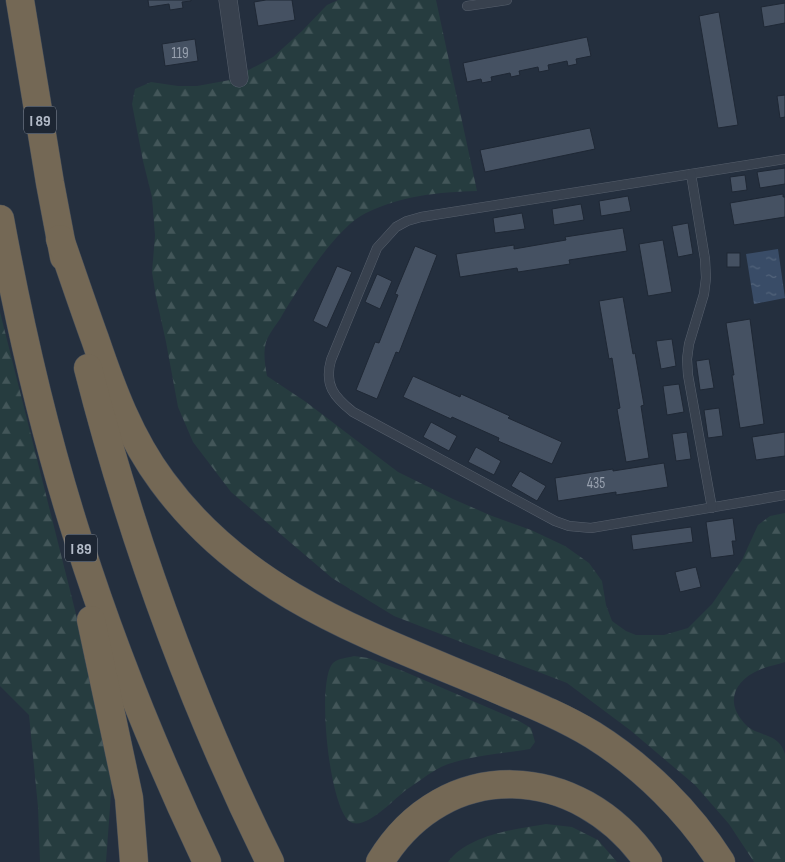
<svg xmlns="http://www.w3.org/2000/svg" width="785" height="862" font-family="'Sofia Sans Condensed',sans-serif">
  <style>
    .forest { fill: url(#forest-firs) }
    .water { fill: url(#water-ripples) }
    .building { fill: #455162; stroke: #1f2835 }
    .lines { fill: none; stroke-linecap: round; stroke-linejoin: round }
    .lane-casing { stroke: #565f6c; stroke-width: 10 }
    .street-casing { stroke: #565f6c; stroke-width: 19 }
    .highway-casing { stroke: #434c59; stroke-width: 29 }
    .lane { stroke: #38414e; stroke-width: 9 }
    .street { stroke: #38414e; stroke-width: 18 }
    .highway { stroke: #746855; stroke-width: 28 }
    .labels { text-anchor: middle; stroke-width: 4.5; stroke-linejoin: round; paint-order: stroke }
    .number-label { font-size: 15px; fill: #98a1af }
    .shield { fill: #1d2633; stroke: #878f9c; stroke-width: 1 }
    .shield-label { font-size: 16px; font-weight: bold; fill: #b4bcc9 }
  </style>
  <defs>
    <pattern id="forest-firs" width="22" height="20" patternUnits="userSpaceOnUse" patternTransform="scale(1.25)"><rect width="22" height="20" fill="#263c3f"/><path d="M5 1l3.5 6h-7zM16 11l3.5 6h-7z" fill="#435659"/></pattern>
    <pattern id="water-ripples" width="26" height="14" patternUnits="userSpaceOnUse" patternTransform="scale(1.25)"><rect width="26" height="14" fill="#394c67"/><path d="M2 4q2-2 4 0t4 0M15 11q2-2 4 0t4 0" fill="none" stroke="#53647b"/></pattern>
  </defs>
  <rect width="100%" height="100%" fill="#242f3e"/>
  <g class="forest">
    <path d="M338,0h98l41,191c-39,1 -76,5 -111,22 -30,14 -69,77 -86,106 -5,7 -11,15 -14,23 -3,12 -1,22 1,34l39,26 92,70 55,27 39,17 39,14 34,16 24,17 13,18 4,24 6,16 14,10 10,4h28l24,-7 24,-24 30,-44 16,-35 12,-9 15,-3v149c-8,3 -18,4 -26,8 -25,11 -35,33 -13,55 12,12 33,7 39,29v108h-31l-25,-38 -34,-39 -65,-55 -63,-47 -173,-67 -62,-38 -101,-86 -38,-50 -15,-35 -12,-65 -10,-45 -4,-25 3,-36 -3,-39 -9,-36 -11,-57 3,-15 16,-7 27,4h19l33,-6 43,-23 29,-26 25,-26z"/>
    <path d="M0,312l85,338 27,130 -6,82h-66l-2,-55 -9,-92 -29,-29z"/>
    <path d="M354,656l14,2 35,13 116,50 12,7 4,14 -5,7c-29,5 -62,6 -89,18 -12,6 -24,16 -35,23 -11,8 -42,43 -57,31 -20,-16 -33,-140 -16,-158 6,-5 14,-5 21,-7z"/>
    <path d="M546,824l26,3 26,13 19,22h-169c20,-27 67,-33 98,-38z"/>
  </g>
  <path class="water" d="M778,249l7,49 -31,6 -8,-50z"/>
  <g class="building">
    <path d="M148,0h43v1l-9,1 1,6 -13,2 -1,-6 -20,3z"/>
    <path d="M266,0h26l3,20 -37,6 -4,-24z"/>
    <path d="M785,3v20l-21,4 -3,-20z"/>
    <path d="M719,12l19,113 -20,3 -19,-112z"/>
    <path d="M587,37l4,19 -15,3 1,5 -9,2 -1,-5 -19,4 1,5 -10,2 -1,-5 -19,4 1,4 -9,2 -1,-4 -19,4 1,4 -10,2 -1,-4 -14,3 -4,-19z"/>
    <path d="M195,39l3,22 -33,5 -3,-22z"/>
    <path d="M785,95v22l-5,1 -3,-22z"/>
    <path d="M590,128l5,21 -110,23 -5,-22z"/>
    <path d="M785,168v16l-25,4 -3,-16z"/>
    <path d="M745,175l2,15 -15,2 -2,-15z"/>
    <path d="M783,194v3h2v20l-51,8 -4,-22z"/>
    <path d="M628,196l3,15 -30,5 -2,-15z"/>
    <path d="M581,204l3,16 -30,5 -2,-16z"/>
    <path d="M522,213l3,16 -30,4 -2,-15z"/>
    <path d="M688,223l5,31 -15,3 -6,-31z"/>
    <path d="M623,228l4,23 -58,9 1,4 -52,8 -1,-4 -57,9 -4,-23 58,-9v4l52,-9 -1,-3z"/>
    <path d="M663,240l9,52 -24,4 -9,-52z"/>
    <path d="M415,246l22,9 -38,98 -3,-1 -19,47 -21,-9 19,-48 4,1 19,-48 -3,-1z"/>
    <rect x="727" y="253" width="13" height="14"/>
    <path d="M337,266l15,6 -25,56 -14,-7z"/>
    <path d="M377,274l15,7 -12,28 -15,-7z"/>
    <path d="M623,297l10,57 2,-1 9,52 -3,1 8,52 -23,4 -9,-53 3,-1 -8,-50 -3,1 -10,-58z"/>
    <path d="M750,319l14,105 -24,4 -8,-53h2l-8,-52z"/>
    <path d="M672,339l4,27 -15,3 -5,-28z"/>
    <path d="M709,359l5,29 -14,2 -4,-29z"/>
    <path d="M413,376l47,21 1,-3 49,22 -2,2 54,24 -10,22 -54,-23 1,-3 -47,-21 -1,2 -48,-22z"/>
    <path d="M679,384l5,28 -17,3 -4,-29z"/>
    <path d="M719,408l4,28 -15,2 -4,-28z"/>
    <path d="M431,422l26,14 -8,15 -26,-14z"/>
    <path d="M687,432l4,27 -15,2 -4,-27z"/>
    <path d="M785,432v24l-29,4 -4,-23z"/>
    <path d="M476,447l25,14 -7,14 -26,-13z"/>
    <path d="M664,463l4,24 -52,8v-3l-58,9 -3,-23 58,-9v2z"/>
    <path d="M520,471l26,15 -9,15 -26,-15z"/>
    <path d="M733,518l3,23h-4l2,14 -23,3 -5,-36z"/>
    <path d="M691,527l2,15 -60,8 -2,-15z"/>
    <path d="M696,567l5,20 -21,5 -5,-20z"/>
  </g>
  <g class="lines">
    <defs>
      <g id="lane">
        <path d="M467,6l40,-6"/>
        <path d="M785,159l-364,58 -14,4 -11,6 -19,21 -46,112c-7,25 3,37 22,52l202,109 14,5 22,2 194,-33"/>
        <path d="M691,174l14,85 1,19 -2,16 -15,50 -2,15 1,16 24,133"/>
      </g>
      <path id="street" d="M228,0l11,78"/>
      <g id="highway">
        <path d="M20,0l30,183 14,74"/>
        <path d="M0,219c20,109 45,218 79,323 35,110 79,217 128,320"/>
        <path d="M60,239c12,34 23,67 35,100 17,50 35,99 67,142 83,113 203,153 327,205 35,15 71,29 104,49 51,32 96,77 128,127"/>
        <path d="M88,368c44,172 103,335 182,494"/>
        <path d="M91,620l38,178 5,64"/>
        <path d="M380,862c65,-107 199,-100 268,0"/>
      </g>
    </defs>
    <use href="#lane" class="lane-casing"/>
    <use href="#street" class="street-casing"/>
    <use href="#highway" class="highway-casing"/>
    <use href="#lane" class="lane"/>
    <use href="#street" class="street"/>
    <use href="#highway" class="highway"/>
  </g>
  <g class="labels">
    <g class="number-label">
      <text x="180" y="58">119</text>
      <text x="596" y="488">435</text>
    </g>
    <g class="shield">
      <rect x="24" y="106.5" width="32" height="27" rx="4"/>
      <rect x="65" y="534.5" width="32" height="27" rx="4"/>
    </g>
    <g class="shield-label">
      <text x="40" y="126">I 89</text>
      <text x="81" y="554">I 89</text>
    </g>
  </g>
</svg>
